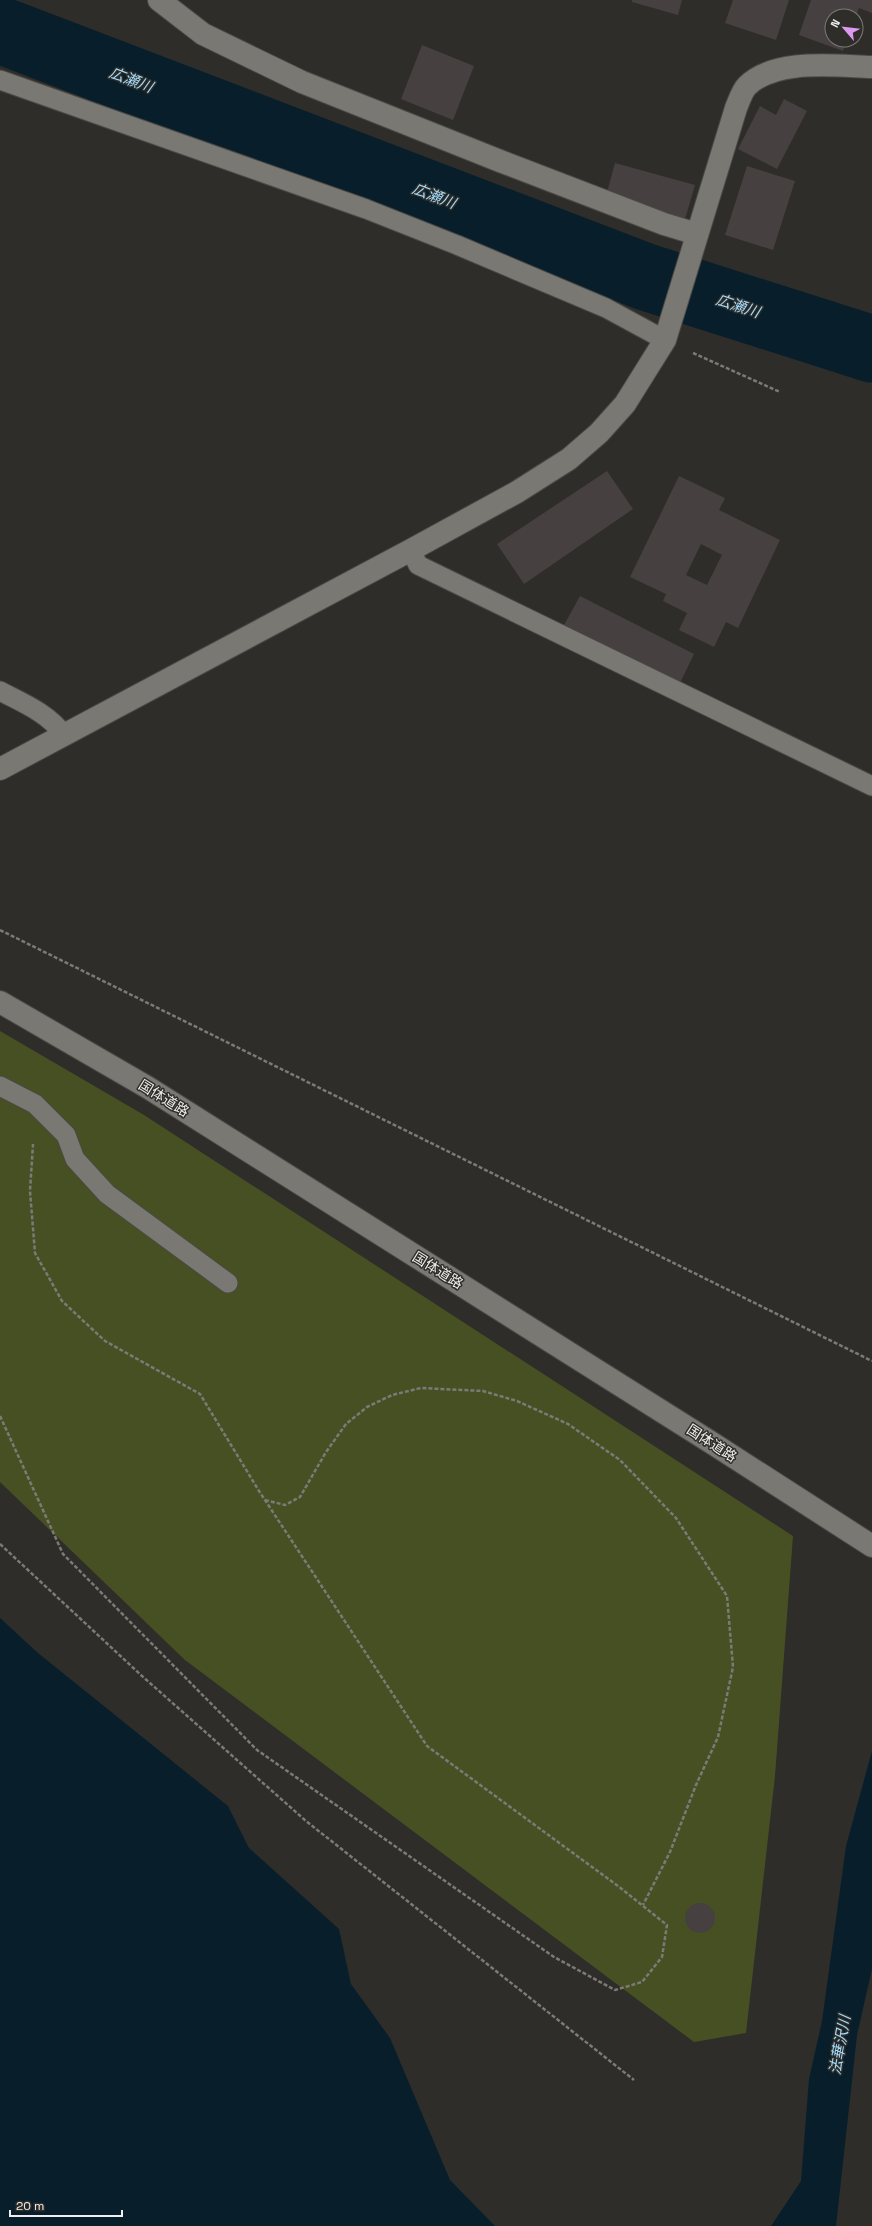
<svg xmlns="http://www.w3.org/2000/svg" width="872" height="2226" font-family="'Space Grotesk','Noto Sans JP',sans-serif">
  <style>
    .green { fill: #475023 }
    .water { fill: #081f2b }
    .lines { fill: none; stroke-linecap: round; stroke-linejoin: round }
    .river { stroke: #081f2b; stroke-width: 67 }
    .building { fill: #464140; fill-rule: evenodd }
    .lane-casing { stroke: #4b4946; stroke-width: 21 }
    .street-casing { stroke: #4b4946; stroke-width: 24 }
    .secondary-casing { stroke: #4b4946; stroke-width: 24 }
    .path { stroke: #7b7a76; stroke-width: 2.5; stroke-dasharray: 4 2; stroke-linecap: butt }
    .lane { stroke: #7a7873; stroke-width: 19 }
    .street { stroke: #7a7873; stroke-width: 22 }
    .secondary { stroke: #7a7873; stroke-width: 22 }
    .labels { text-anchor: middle; stroke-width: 3; stroke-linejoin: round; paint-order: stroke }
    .street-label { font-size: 14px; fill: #f1efed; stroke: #2e2d29 }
    .water-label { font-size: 15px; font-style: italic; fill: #a4dcfd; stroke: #2e2d29 }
  </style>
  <rect width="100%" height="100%" fill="#2e2d29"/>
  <path class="green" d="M0,1031l144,84 649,421 -18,240 -29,257 -52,9 -509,-382 -185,-178z"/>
  <g class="water">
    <path d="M0,1618l38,35 190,153 21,42 90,81 12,55 39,54 60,142 45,46h-495z"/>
    <path d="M872,1751v218l-15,66 -21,191h-65l30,-45 8,-102 13,-58 24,-175z"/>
  </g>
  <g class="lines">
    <path class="river" d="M0,30l646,247 226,72"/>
  </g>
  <g class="building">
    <path d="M632,0h50l-4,15 -46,-13z"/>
    <path d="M733,0h56l-13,40 -51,-17z"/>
    <path d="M811,0h61v13l-13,-5 -3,8h-24v24h15l-4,11 -44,-16z"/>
    <path d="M422,45l52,21 -21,54 -52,-21z"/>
    <path d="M784,99l23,12 -30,58 -39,-20 22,-43 16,9z"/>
    <path d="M615,163l80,22 -10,34 -79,-23z"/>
    <path d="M747,166l48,15 -22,69 -48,-15z"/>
    <path d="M607,471l26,38 -109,75 -27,-40z"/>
    <path d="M679,476l46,22 -6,12 61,30 -42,88 -12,-6 -12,25 -35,-17 8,-17 -24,-12 3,-7 -36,-17zM701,544l21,11 -15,30 -21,-10z"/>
    <path d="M580,596l114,58 -14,29 -116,-58z"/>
    <circle cx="700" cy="1918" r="15"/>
  </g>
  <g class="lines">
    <defs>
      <g id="lane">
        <path d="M0,80l366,129 91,36 149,63 59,32"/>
        <path d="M411,550l7,15 454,221"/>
        <path d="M0,691c23,12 48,22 64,44"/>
        <path d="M0,1086l35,18 31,31 9,24 32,35 121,89"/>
      </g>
      <g id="street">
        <path d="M159,0l44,34 99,48 198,79 164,63 33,10"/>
        <path d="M0,769l411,-219 106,-58 52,-33 30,-26 26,-29 40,-64 71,-232c3,-7 6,-17 11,-22 28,-28 88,-20 125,-19"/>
      </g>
      <path id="secondary" d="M0,1002l147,85 565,356 160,103"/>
    </defs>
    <use href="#lane" class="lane-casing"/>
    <use href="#street" class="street-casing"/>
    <use href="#secondary" class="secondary-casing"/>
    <g class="path">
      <path d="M693,353l87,39"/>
      <path d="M0,930l872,431"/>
      <path d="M0,1416l63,138 194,196 297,207 61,33 27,-8 20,-25 5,-32 -49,-39 -191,-140 -168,-255 -59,-97 -95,-53 -43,-40 -27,-48 -5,-62 3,-47"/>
      <path d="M265,1500l20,5 15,-8 26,-45 20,-28 21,-17 25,-12 29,-7 62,3 34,10 51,23 52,36 56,58 51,78 6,71 -15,70 -22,48 -26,67 -27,53"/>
      <path d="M0,1544l142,132 164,145 328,259"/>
    </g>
    <use href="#lane" class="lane"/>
    <use href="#street" class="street"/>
    <use href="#secondary" class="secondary"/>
  </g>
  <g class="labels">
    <g class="street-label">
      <text transform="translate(164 1098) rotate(32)" y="5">国体道路</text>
      <text transform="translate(438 1270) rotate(32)" y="5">国体道路</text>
      <text transform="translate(712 1443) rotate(33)" y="5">国体道路</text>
    </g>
    <g class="water-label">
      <text transform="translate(131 80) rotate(21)" y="5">広瀬川</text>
      <text transform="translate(434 196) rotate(21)" y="5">広瀬川</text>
      <text transform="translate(738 306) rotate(18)" y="5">広瀬川</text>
      <text transform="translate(840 2045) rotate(-80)" y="5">法華沢川</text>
    </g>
  </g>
  <g transform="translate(844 28) rotate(298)"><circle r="19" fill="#2e2d29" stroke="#7c7b77"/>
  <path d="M0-3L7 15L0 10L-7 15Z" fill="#df98f1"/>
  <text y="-6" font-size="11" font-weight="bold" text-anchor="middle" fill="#f1efed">N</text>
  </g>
  <path d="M10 2210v6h112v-6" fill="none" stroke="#f1efed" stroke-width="2"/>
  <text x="16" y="2210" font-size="12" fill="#f1efed" stroke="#2e2d29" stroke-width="3" paint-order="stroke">20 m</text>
</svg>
